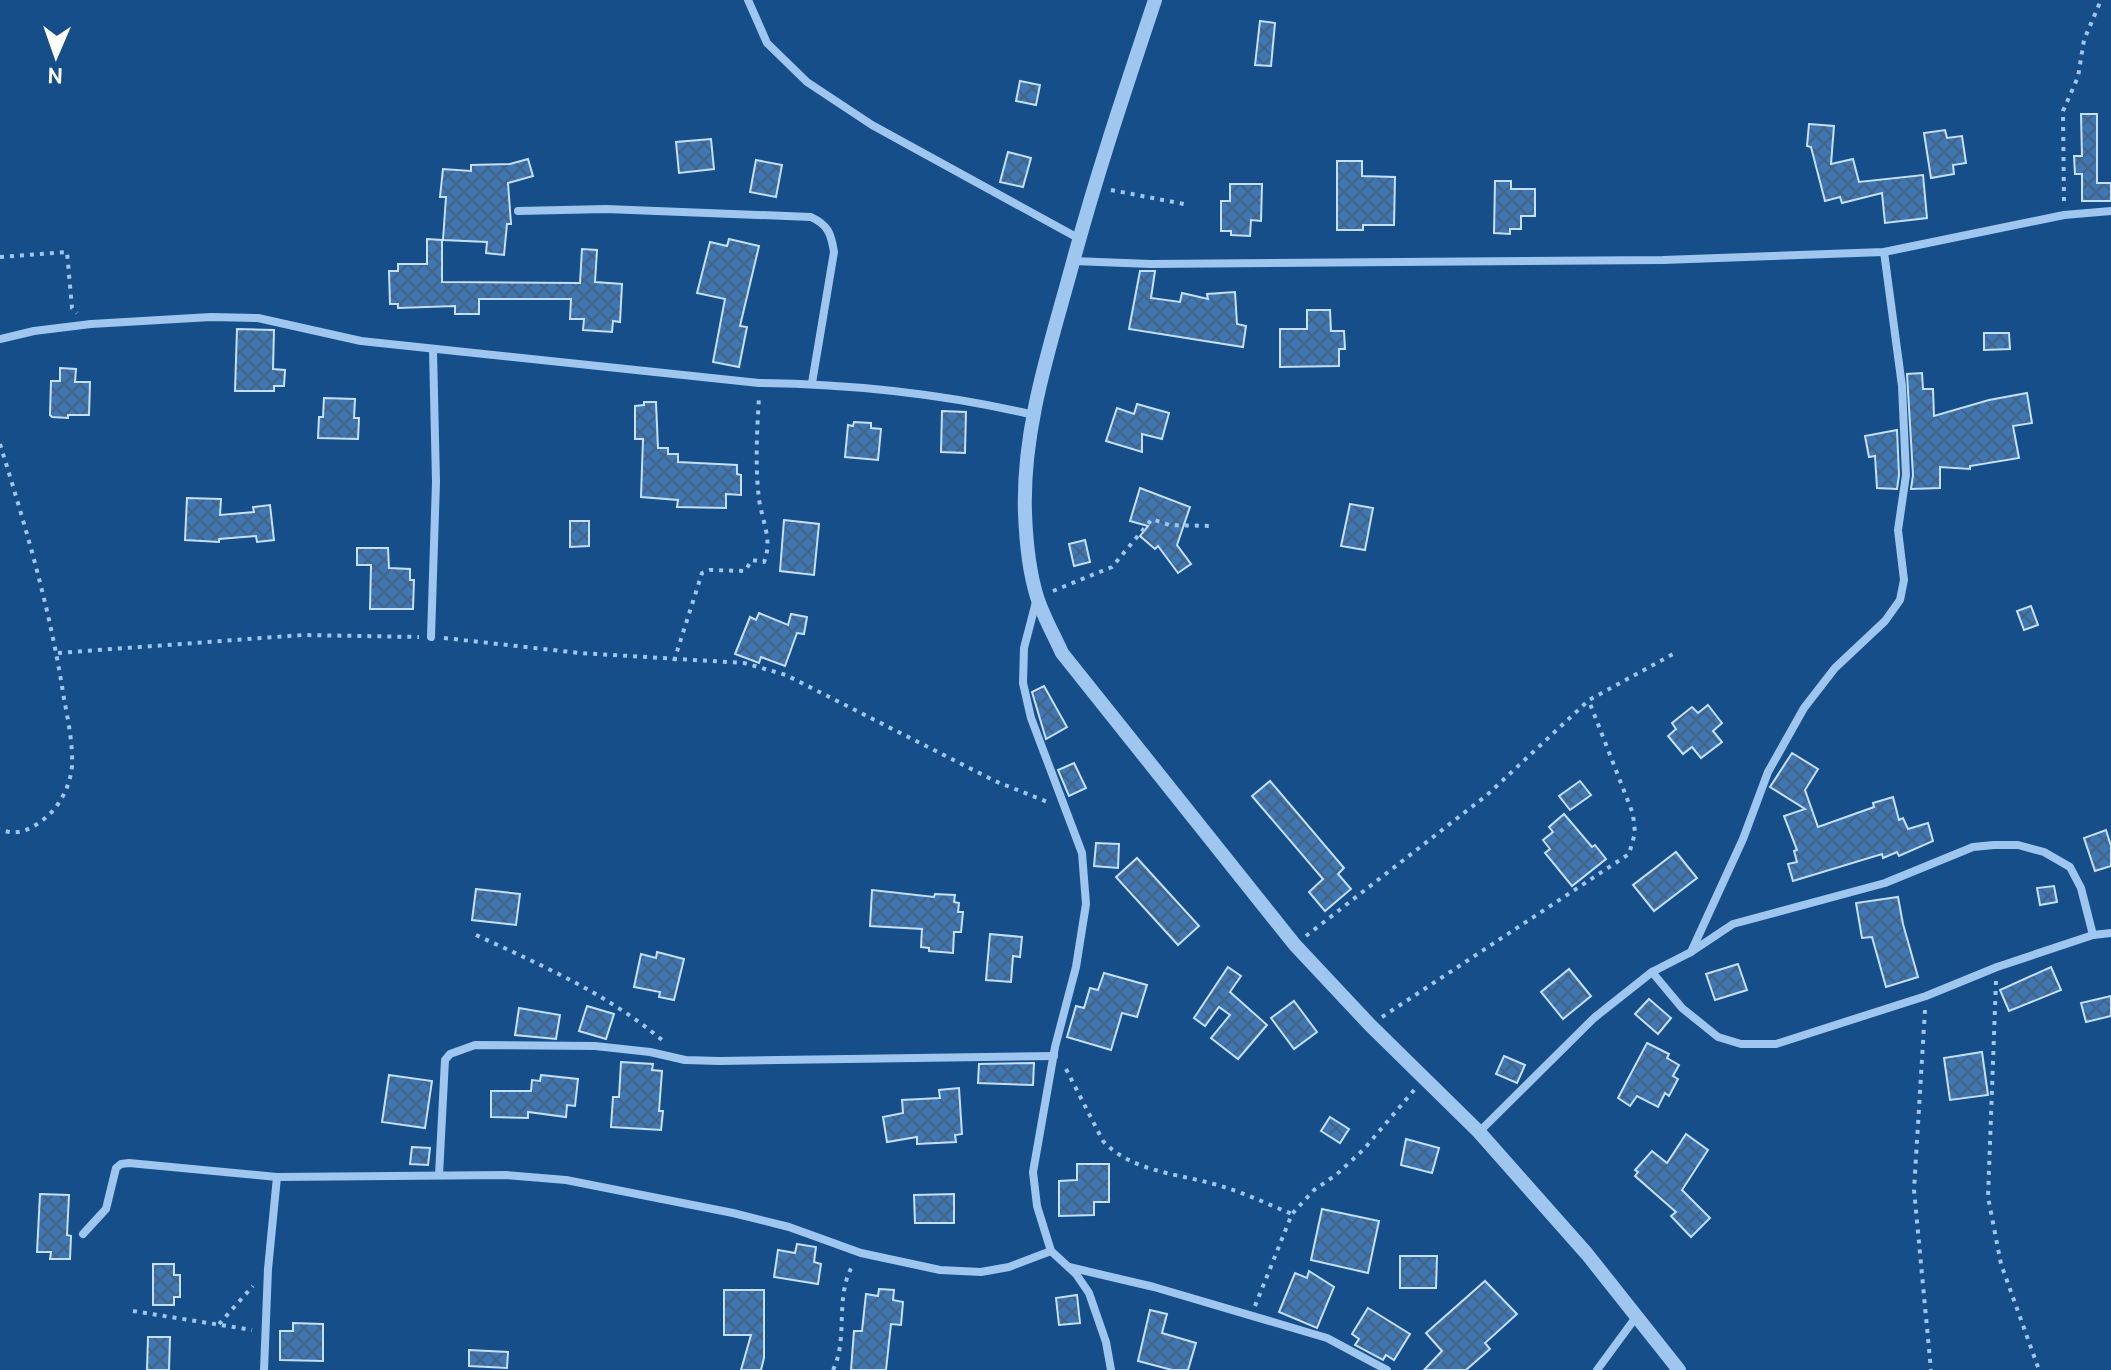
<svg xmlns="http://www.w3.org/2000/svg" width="2111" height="1370" font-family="Cabin,sans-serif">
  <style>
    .building { fill: url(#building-cross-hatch); stroke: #c4dffb; stroke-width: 2 }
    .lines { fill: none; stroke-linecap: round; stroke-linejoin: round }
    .path { stroke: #9ec6ef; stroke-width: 4; stroke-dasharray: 4 6; stroke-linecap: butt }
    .minor { stroke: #9ec6ef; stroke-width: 8 }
    .tertiary { stroke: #9ec6ef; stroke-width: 14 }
  </style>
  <defs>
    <pattern id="building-cross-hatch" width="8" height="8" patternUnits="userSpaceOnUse" patternTransform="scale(2)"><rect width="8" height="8" fill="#3e77b3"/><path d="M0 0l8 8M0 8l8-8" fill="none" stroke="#456280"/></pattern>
  </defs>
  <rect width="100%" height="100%" fill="#164e8a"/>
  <g class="building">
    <path d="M1260,21l15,2 -4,43 -16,-1z"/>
    <path d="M1020,81l20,4 -4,20 -20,-4z"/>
    <path d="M2081,114h16v69h14v18h-29v-27h-7l-1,-18h8z"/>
    <path d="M1809,124l25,2 -3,38 22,-5 6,23 64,-7 4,43 -42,5 -3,-30 -40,10 -2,-6 -15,4 -14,-54 -4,-1z"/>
    <path d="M1945,130l2,8 15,-2 4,27 -13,2 1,9 -23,4 -7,-45z"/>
    <path d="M711,139l3,30 -35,4 -3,-31z"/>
    <path d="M1008,152l23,6 -8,29 -23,-5z"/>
    <path d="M528,159l5,17 -25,7 3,41h-4l-3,31 -18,-2 1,-11 -44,-2 3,-43h-6l3,-28 28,2v-6l39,-1z"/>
    <path d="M756,160l26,5 -6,32 -26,-5z"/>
    <path d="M1337,161h25v15l33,1 -1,48h-31v5h-26z"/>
    <path d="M1495,181h16v8h24v27h-14v13h-11v5l-16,-1z"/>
    <path d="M1230,184h32l-1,37 -10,-1 -1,16 -19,-1v-4h-10v-30h9z"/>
    <path d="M427,239l15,1v42l138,1 2,-34 15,1 -2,32 27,2 -2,38 -7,-1 -1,11 -29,-2 1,-11h-14l1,-20h-92v15h-24v-8l-57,2v-4h-8l-1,-33h9v-7h29z"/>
    <path d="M729,239l30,7 -19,80 7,1 -8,40 -26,-5 12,-63 -28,-6 13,-51 17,4z"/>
    <path d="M1140,271h15l-4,27 29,4 2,-9 26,6 -1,-5 28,-2 2,32 9,2 -3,21 -114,-18z"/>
    <path d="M1307,310h23l1,21h13l1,18h-6v17l-59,1v-38h27z"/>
    <path d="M237,329l37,1 -1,39 12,1 -1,16h-10v5h-39z"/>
    <path d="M1984,333h25l1,16 -26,1z"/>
    <path d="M60,368l16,1 -1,13h15l-1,33h-21v3l-16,-1 -2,-2 1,-34h9z"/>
    <path d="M1922,373l1,16h10l1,27 55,-16 38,-7 5,30 -19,3 6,32 -49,8v3l-30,-2v21l-29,1 2,-14 -6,-101z"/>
    <path d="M324,398l31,1 -1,19h5l-1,21 -40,-1 1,-21h4z"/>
    <path d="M644,402h12l2,46h10v6h10v8l59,3v9l4,1v20l-15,-1v14l-49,-1 1,-7 -37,-3 2,-58h-8v-33l9,-1z"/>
    <path d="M1137,404l32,9 -7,26 -20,-5v18l-36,-11 11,-33 17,6z"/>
    <path d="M942,411l24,1 -1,41 -24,-1z"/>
    <path d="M854,422l17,1v5l10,1 -3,31 -33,-3 3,-32 5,1z"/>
    <path d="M1897,430l2,45 -2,14 -20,-1 -2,-32 -6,1 -4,-21z"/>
    <path d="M1140,488l50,19 -13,38 14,19 -13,9 -20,-27 -3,3 -15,-13 8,-10 -18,-5z"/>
    <path d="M187,498l34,1 -1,16 34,-3 -1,-5 17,-2 4,35 -17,2 -1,-6 -37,3v3l-34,-2z"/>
    <path d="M1350,504l23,4 -8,42 -24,-4z"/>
    <path d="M784,520l35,4 -5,51 -34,-4z"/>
    <path d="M570,521h19v25l-19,1z"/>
    <path d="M1085,540l5,22 -16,4 -5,-22z"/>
    <path d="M357,548h31l1,20 21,1v11h4l-1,29h-43l1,-44h-14z"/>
    <path d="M2031,606l7,19 -14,5 -7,-19z"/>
    <path d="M759,613l29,12 3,-11 16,3 -3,17 -7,-1 -12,33 -24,-9 -2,6 -24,-9 15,-37 6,3z"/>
    <path d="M1044,686l23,41 -21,12 -14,-47z"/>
    <path d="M1708,705l14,18 -9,8 9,11 -21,16 -9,-11 -9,7 -15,-18 8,-7 -4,-6 20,-16 6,6z"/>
    <path d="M1792,753l26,16 -13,21 13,37 56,-20 -1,-4 20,-6 6,23 4,-2 5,11 20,-6 5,18 -34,15 -2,-4 -14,6 -1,-4 -89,27 -5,-17 9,-2 -3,-11 3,-1 -13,-34 21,-7 -35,-22z"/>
    <path d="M1074,763l12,25 -17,8 -11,-26z"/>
    <path d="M1270,781l74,87 -6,6 13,15 -26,22 -16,-19 14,-13 -71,-83z"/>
    <path d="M1580,781l11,14 -21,15 -11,-14z"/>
    <path d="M1564,814l28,33 3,-2 11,14 -34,27 -27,-33 5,-4 -7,-9 10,-8 -4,-5z"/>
    <path d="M2106,830l5,16v20l-16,5 -11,-33z"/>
    <path d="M1096,843l23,1 -1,24 -24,-2z"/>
    <path d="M1676,852l21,26 -43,33 -21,-26z"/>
    <path d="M1137,858l62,68 -21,19 -62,-68z"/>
    <path d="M2054,886l3,16 -17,3 -3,-17z"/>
    <path d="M476,889l44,5 -4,31 -44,-5z"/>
    <path d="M872,890l62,7 1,-3 20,1 -1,7 5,1 -1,9h5l-2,20h-7l-1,21 -24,-2v-3l-8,-1 1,-18 -52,-3z"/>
    <path d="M1898,897l5,27 15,53 -32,10 -14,-50 -10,1 -6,-35z"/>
    <path d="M990,934l32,3 -2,20 -7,-1 -2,26 -25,-2z"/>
    <path d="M657,952l27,7 -10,41 -15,-3 1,-5 -26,-5 7,-33 15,4z"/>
    <path d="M1738,964l9,26 -32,10 -9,-26z"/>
    <path d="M1228,967l13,9 -11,16 37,33 -29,34 -27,-21 19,-23 -11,-8 -14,19 -11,-8z"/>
    <path d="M2051,967l10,23 -52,21 -9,-21z"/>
    <path d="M1569,969l22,27 -28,23 -22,-27z"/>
    <path d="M1104,973l43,12 -10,32 -15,-4 -11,37 -44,-13 9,-31 8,2 6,-20 8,2z"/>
    <path d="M2111,996v20l-25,6 -5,-19z"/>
    <path d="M1649,999l22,19 -13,16 -23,-20z"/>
    <path d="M1294,1001l23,31 -23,17 -23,-31z"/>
    <path d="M587,1006l27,8 -8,25 -27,-8z"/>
    <path d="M519,1008l41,7 -4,24 -41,-4z"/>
    <path d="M1647,1043l22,11 -2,4 12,7 -6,11 5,3 -9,17 -4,-3 -7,14 -21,-11 -7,10 -12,-8z"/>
    <path d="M1982,1052l6,43 -38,5 -6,-42z"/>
    <path d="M1504,1056l21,9 -8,18 -21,-9z"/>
    <path d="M621,1062l32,2 -1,6 10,1 -3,40h4l-2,19 -50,-3 2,-30h6z"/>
    <path d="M1034,1063l-1,22 -55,-2 1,-19z"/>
    <path d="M389,1075l43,6 -7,47 -43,-6z"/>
    <path d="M541,1075l37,4 -3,27 -8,-1 -1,12 -38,-5v6l-37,-1v-26h40l1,-11 8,1z"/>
    <path d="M959,1088l3,46 -7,1 1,7 -39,2v-7l-30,5 -4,-25 20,-4 -1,-13 38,-2 -1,-8z"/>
    <path d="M1330,1117l19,12 -9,14 -19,-12z"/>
    <path d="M1686,1134l22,16 -26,40 28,28 -19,19 -20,-21 5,-4 -41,-36 3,-4 -3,-2 17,-19 15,12z"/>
    <path d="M1406,1139l33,9 -7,25 -31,-8z"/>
    <path d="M412,1147l18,1 -2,17 -18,-1z"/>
    <path d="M1077,1164h32v38h-15v13l-35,1v-35l18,-1z"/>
    <path d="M40,1194l29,1 -2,40 4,1 -1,23h-20l1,-7h-14z"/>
    <path d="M954,1194v29h-39l-1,-28z"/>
    <path d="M1322,1209l57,12 -11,52 -57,-13z"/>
    <path d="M797,1244l19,3 -2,15 7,2 -3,20 -44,-7 4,-27 17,3z"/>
    <path d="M1400,1256h37l-1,32h-36z"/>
    <path d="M153,1264h21v11h6v22h-6v8h-21z"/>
    <path d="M1309,1271l25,16 -17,41 -38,-16 16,-39 12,5z"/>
    <path d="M1485,1281l32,33 -32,29 5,6 -24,21h-42l18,-19 -16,-18z"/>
    <path d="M879,1289l15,1 -1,10 10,2 -2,23 -10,-1 -5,46h-35l3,-39h8l4,-37 12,2z"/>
    <path d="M724,1290h40v68l-3,12h-20l10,-35h-27z"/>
    <path d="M1077,1295l3,28 -21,2 -3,-27z"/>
    <path d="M1368,1308l42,26 -16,26 -8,-5 -3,5 -28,-15 4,-6 -7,-5z"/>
    <path d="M1150,1310l17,4 -5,19 34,10 -8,27h-16l-34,-9z"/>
    <path d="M293,1323l30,1v37l-43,-1v-29h13z"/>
    <path d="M148,1337h22l-1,33h-22z"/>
    <path d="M469,1350l39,2 -1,16 -38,-2z"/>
  </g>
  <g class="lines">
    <g class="path">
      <path d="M1111,190l78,15"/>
      <path d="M2064,201l-1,-90 15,-34 6,-37 17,-40"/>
      <path d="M0,257l67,-5 5,56 5,5"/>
      <path d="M0,444c26,84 51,168 64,255 4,20 9,46 8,67 -2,22 -14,44 -32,56 -12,9 -26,14 -40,7"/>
      <path d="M1053,591l59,-24 40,-48 17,6 42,1"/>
      <path d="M444,638l136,15 164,10 42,12 209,106 55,22"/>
      <path d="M58,653l245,-18 116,2"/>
      <path d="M674,661l28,-88 8,-3 35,1 7,-11 12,2c9,-22 -2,-41 -5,-63 -4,-32 -2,-69 0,-102"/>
      <path d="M476,935c65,30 130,58 186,105"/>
      <path d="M1306,936l181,-141 102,-95 86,-47"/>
      <path d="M1996,981l-8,216 13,67 38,106"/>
      <path d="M1925,1010l-11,180 17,180"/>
      <path d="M1382,1017l247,-163 6,-21 -2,-19 -44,-113"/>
      <path d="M1066,1069l37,72c30,33 84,33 124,47 22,7 43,17 65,26"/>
      <path d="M1255,1306l37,-92 22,-24 22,-15 28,-26 51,-60"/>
      <path d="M133,1311l119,19"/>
      <path d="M219,1324l34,-38"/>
      <path d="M833,1370c16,-32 1,-74 20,-105"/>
    </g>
    <g class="minor">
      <path d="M748,0l19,43 40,39 65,43 206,113"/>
      <path d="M518,211l88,-2 205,8c17,8 20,16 23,35l-22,131"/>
      <path d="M1073,261l78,3 512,-4 221,-8 180,-37 47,-4"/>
      <path d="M0,339l34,-8 57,-7 120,-7 47,1 103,23 398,42c93,1 185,11 275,32"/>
      <path d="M1036,602l-12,46 -1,35 8,35 51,135 4,51 -10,63 -21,80 -22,125 4,34 14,45 25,23 13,19 17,49 5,28"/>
      <path d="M431,637l5,-155 -3,-132"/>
      <path d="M1691,952l52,-113 25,-67 36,-64 31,-40 50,-47 15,-21 4,-20 -6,-50 8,-55 -4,-89 -18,-134"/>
      <path d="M1652,972l30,36 36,29 23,7h35l150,-48 71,-29 96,-32 18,-2"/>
      <path d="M1479,1132l115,-114 58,-46 39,-20 42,-28 152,-41 88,-36 21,-2h24l26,7 26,15 11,21 12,47"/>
      <path d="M439,1175l6,-115 5,-6 25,-9 120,1 55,6 35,8 34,1 335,-5"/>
      <path d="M83,1234l23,-25 10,-41 5,-4 8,-1 148,14 229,-2 60,5 167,33 56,14 72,26 79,17 41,2 28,-5 42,-16"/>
      <path d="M1069,1267l85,20 173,51 60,32"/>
      <path d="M264,1370l4,-101 9,-92"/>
      <path d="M1597,1370l39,-53"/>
    </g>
    <path class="tertiary" d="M1155,0c-29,87 -58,173 -82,262 -22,82 -51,165 -48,251 1,27 4,58 12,84 6,19 17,38 25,56l233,292 75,80 109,107 108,122 92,116"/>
  </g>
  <g transform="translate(56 56) rotate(182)" stroke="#164e8a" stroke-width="6" paint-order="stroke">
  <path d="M0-6L14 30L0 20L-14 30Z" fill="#ffffff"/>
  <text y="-12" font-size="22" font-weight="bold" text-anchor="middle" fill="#ffffff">N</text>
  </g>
</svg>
